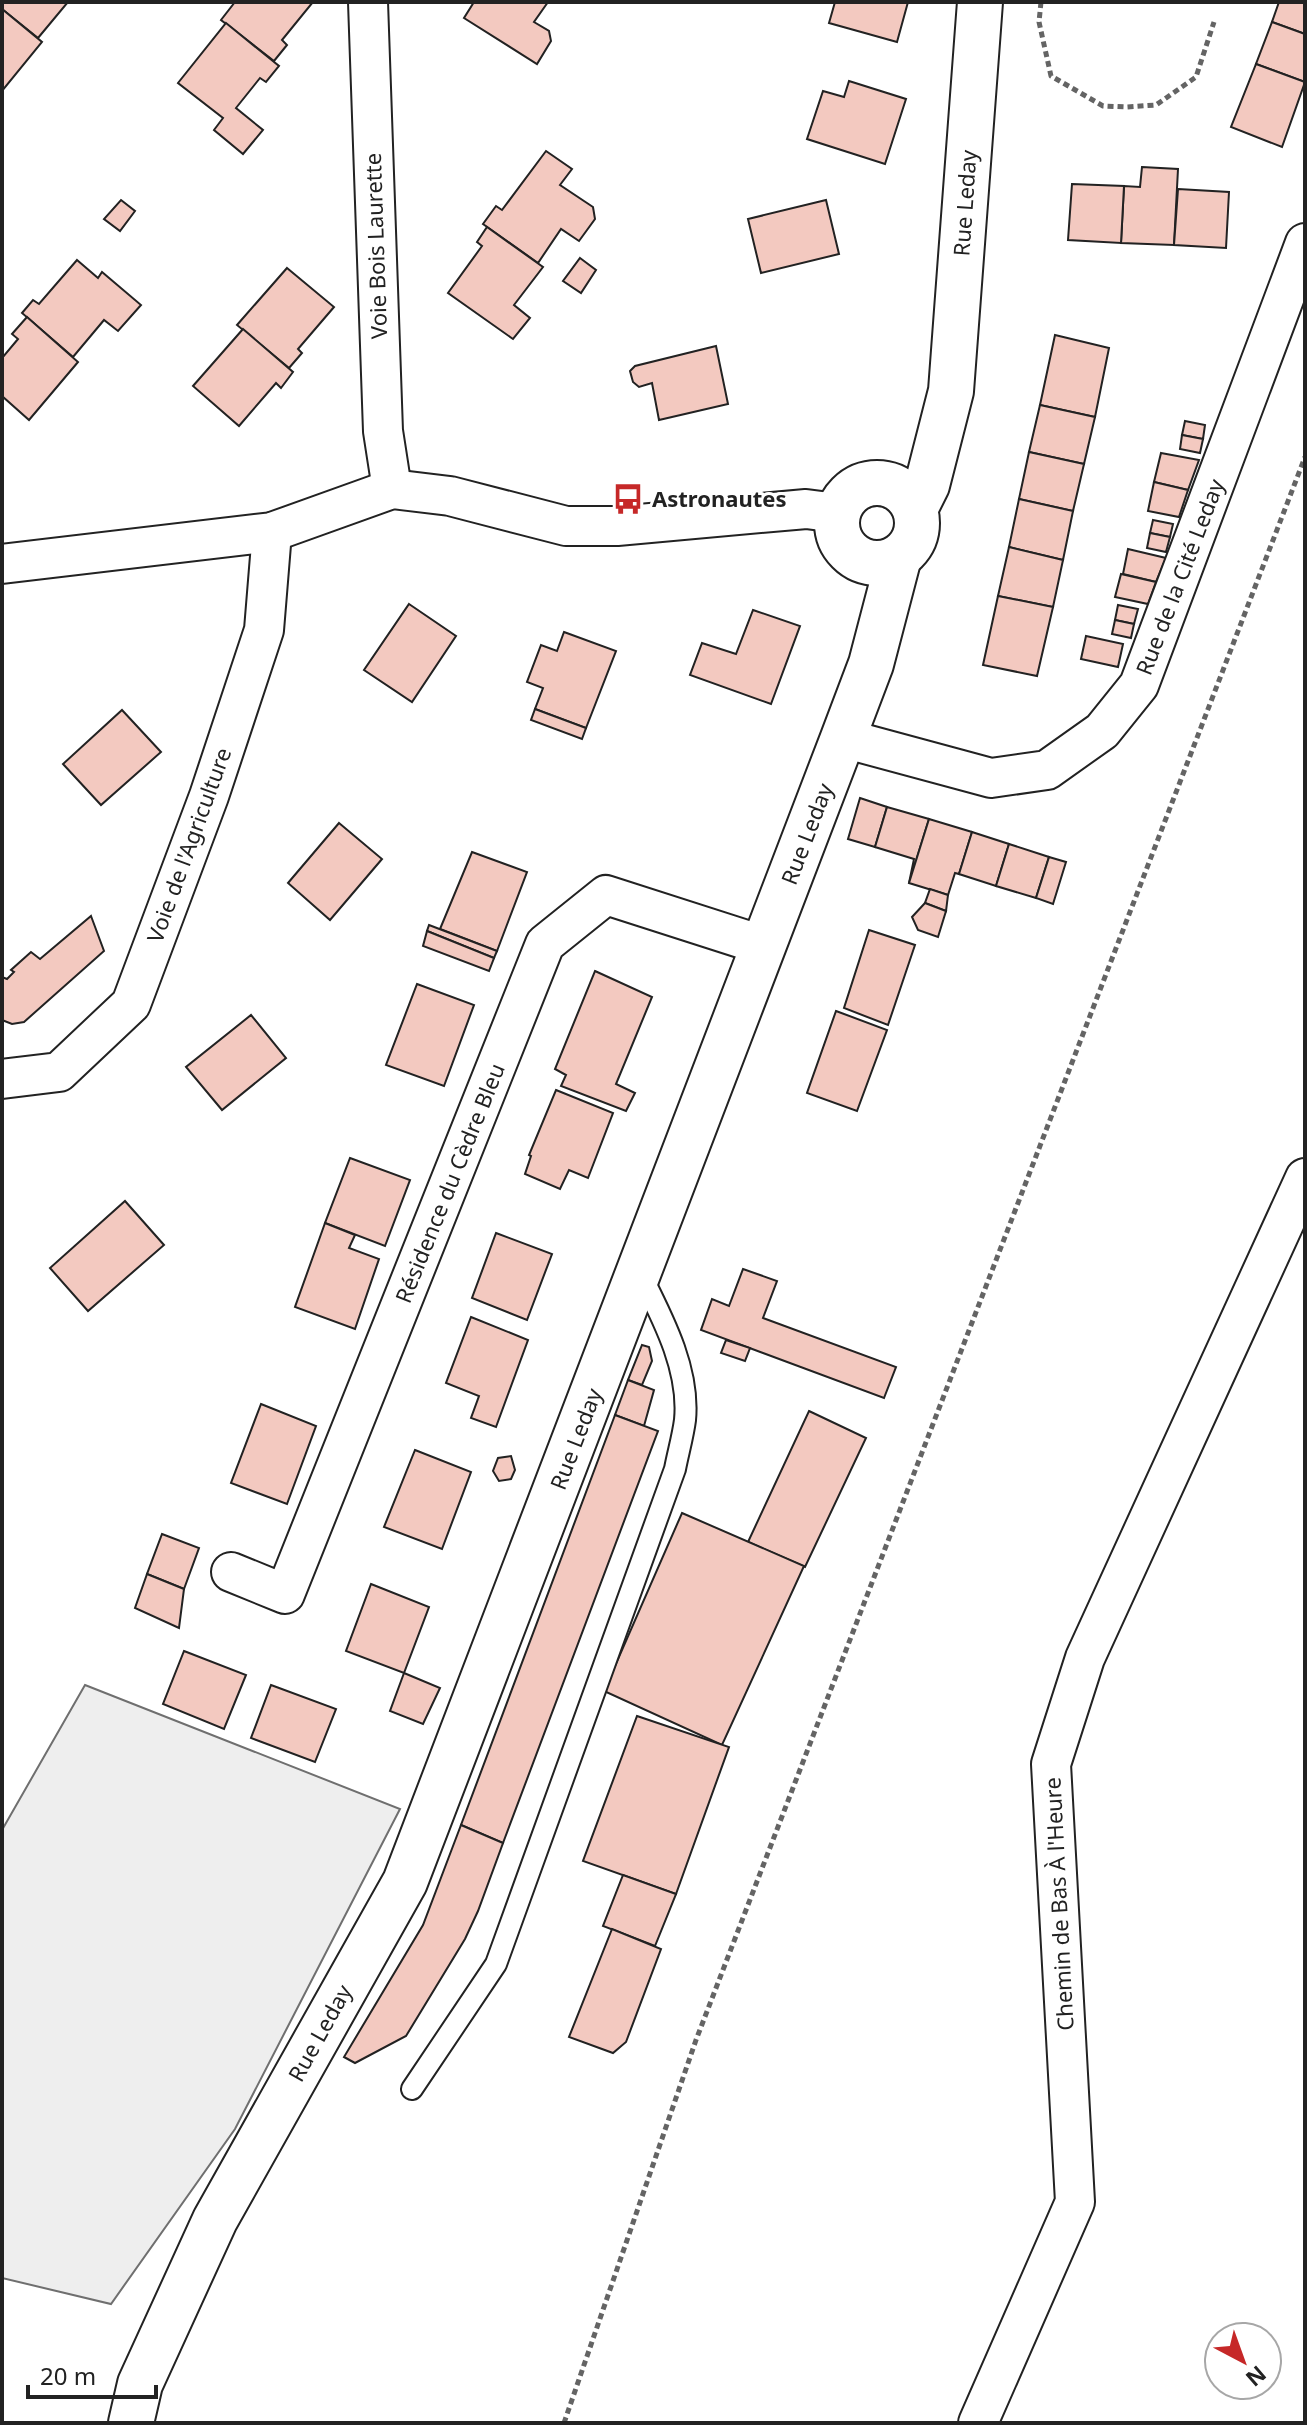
<svg xmlns="http://www.w3.org/2000/svg" width="1307" height="2425" font-family="'Noto Sans',sans-serif">
  <style>
    .green { fill: #eee; stroke: #6f6f6f; stroke-width: 2 }
    .building { fill: #f3c9c0; stroke: #222; stroke-width: 2 }
    .lines { fill: none; stroke-linecap: round; stroke-linejoin: round }
    .service-casing { stroke: #222; stroke-width: 24 }
    .minor-casing { stroke: #222; stroke-width: 42 }
    .secondary-casing { stroke: #222; stroke-width: 48 }
    .path { stroke: #646464; stroke-width: 5; stroke-dasharray: 6 4; stroke-linecap: butt }
    .service { stroke: #fff; stroke-width: 20 }
    .minor { stroke: #fff; stroke-width: 38 }
    .secondary { stroke: #fff; stroke-width: 44 }
    .labels { text-anchor: middle; stroke-width: 6; stroke-linejoin: round; paint-order: stroke }
    .street-label { font-size: 22px; fill: #222; stroke: #fff }
    .poi-label { font-size: 22px; font-weight: bold; fill: #222; stroke: #fff; text-anchor: start }
  </style>
  <rect width="100%" height="100%" fill="#fff"/>
  <path class="green" d="M85,1685l315,124 -165,320 -124,175 -109,-26v-448z"/>
  <g class="building">
    <path d="M2,2h66l-30,36 -36,-29z"/>
    <path d="M235,2h78l-31,38 5,5 -13,16 -53,-41z"/>
    <path d="M474,2h74l-14,20 15,9 2,10 -14,23 -73,-46z"/>
    <path d="M835,2h73l-11,40 -68,-19z"/>
    <path d="M1279,2h26v32l-33,-12z"/>
    <path d="M2,9l40,33 -40,49z"/>
    <path d="M1272,22l33,12v48l-49,-18z"/>
    <path d="M226,23l53,43 -13,16 -6,-4 -24,30 27,22 -20,24 -29,-24 9,-12 -45,-35z"/>
    <path d="M1256,64l49,18 -23,65 -51,-20z"/>
    <path d="M849,81l57,18 -21,65 -78,-25 16,-48 21,6z"/>
    <path d="M546,151l26,18 -12,16 33,22 2,12 -16,22 -18,-12 -23,34 -55,-39 13,-18 6,4z"/>
    <path d="M1142,167l36,2 -4,76 -53,-2 3,-57 16,1z"/>
    <path d="M1072,184l52,2 -3,57 -53,-3z"/>
    <path d="M1178,189l51,3 -3,56 -52,-3z"/>
    <path d="M121,200l14,11 -15,20 -16,-12z"/>
    <path d="M826,200l13,54 -78,19 -13,-54z"/>
    <path d="M487,227l56,40 -29,38 16,13 -17,21 -65,-46 34,-47 -5,-4z"/>
    <path d="M580,258l16,12 -15,23 -18,-12z"/>
    <path d="M77,260l21,18 4,-6 39,33 -23,26 -14,-11 -31,37 -51,-44 11,-13 6,4z"/>
    <path d="M287,268l47,39 -36,42 4,4 -13,15 -52,-43z"/>
    <path d="M27,317l51,45 -49,58 -27,-24v-38l16,-19 -6,-5z"/>
    <path d="M243,329l50,43 -12,16 -5,-5 -37,43 -46,-40z"/>
    <path d="M1055,335l54,13 -14,69 -55,-12z"/>
    <path d="M716,346l12,58 -69,16 -7,-37 -13,4 -6,-5 -3,-11 5,-5z"/>
    <path d="M1040,405l55,12 -11,47 -55,-12z"/>
    <path d="M1185,421l20,4 -2,14 -21,-4z"/>
    <path d="M1182,435l21,4 -3,14 -20,-4z"/>
    <path d="M1029,452l55,12 -11,47 -54,-12z"/>
    <path d="M1161,453l38,7 -11,30 -34,-8z"/>
    <path d="M1154,482l34,8 -9,27 -31,-6z"/>
    <path d="M1019,499l54,12 -10,49 -54,-13z"/>
    <path d="M1153,520l20,4 -3,13 -20,-4z"/>
    <path d="M1150,533l20,4 -4,15 -19,-4z"/>
    <path d="M1009,547l54,13 -10,47 -55,-11z"/>
    <path d="M1128,549l38,9 -10,24 -33,-8z"/>
    <path d="M1121,574l35,8 -8,22 -33,-7z"/>
    <path d="M998,596l55,11 -16,69 -54,-11z"/>
    <path d="M409,604l47,32 -44,66 -48,-32z"/>
    <path d="M1118,605l20,4 -4,15 -19,-4z"/>
    <path d="M753,610l47,16 -29,78 -81,-29 12,-32 34,11z"/>
    <path d="M1115,620l19,4 -3,14 -19,-4z"/>
    <path d="M564,632l52,19 -30,77 -51,-19 8,-21 -16,-6 14,-37 16,6z"/>
    <path d="M1086,636l37,8 -5,23 -37,-8z"/>
    <path d="M535,709l51,19 -4,11 -51,-19z"/>
    <path d="M122,710l39,42 -60,53 -38,-41z"/>
    <path d="M860,798l27,9 -12,40 -27,-8z"/>
    <path d="M887,807l42,12 -20,64 5,-24 -39,-12z"/>
    <path d="M929,819l43,13 -13,42 -4,-1 -7,22 -39,-12z"/>
    <path d="M339,823l43,36 -52,61 -42,-37z"/>
    <path d="M972,832l37,12 -13,42 -37,-12z"/>
    <path d="M1009,844l40,13 -13,41 -40,-12z"/>
    <path d="M472,852l55,20 -30,79 -57,-22z"/>
    <path d="M1049,857l17,5 -13,42 -17,-6z"/>
    <path d="M930,889l18,6 -2,16 -21,-8z"/>
    <path d="M925,903l21,8 -8,26 -20,-7 -6,-13z"/>
    <path d="M91,916l13,35 -80,71 -12,2 -10,-4v-43l5,2 7,-7 -3,-2 20,-18 9,7z"/>
    <path d="M429,925l68,26 -3,7 -67,-27z"/>
    <path d="M869,930l46,15 -27,80 -44,-17z"/>
    <path d="M427,931l67,27 -5,13 -66,-25z"/>
    <path d="M595,971l57,26 -36,87 19,9 -9,18 -65,-25 5,-11 -11,-6z"/>
    <path d="M417,984l57,21 -30,81 -58,-21z"/>
    <path d="M836,1011l51,19 -30,81 -50,-18z"/>
    <path d="M251,1015l35,43 -64,52 -36,-43z"/>
    <path d="M556,1090l57,23 -25,65 -19,-8 -9,19 -35,-15 6,-18 -2,-1z"/>
    <path d="M350,1158l60,22 -25,66 -60,-23z"/>
    <path d="M125,1201l39,44 -76,66 -38,-43z"/>
    <path d="M325,1223l30,12 -6,13 30,11 -24,70 -60,-22z"/>
    <path d="M496,1233l56,21 -25,66 -55,-22z"/>
    <path d="M743,1269l34,12 -14,37 133,49 -12,31 -183,-68 11,-31 17,7z"/>
    <path d="M471,1317l57,23 -32,87 -25,-9 8,-22 -33,-13z"/>
    <path d="M726,1340l24,8 -5,13 -24,-8z"/>
    <path d="M642,1345l7,2 3,14 -10,24 -14,-5z"/>
    <path d="M628,1380l26,10 -10,36 -29,-11z"/>
    <path d="M261,1404l55,22 -29,78 -56,-21z"/>
    <path d="M809,1411l57,27 -61,129 -57,-25z"/>
    <path d="M615,1415l43,16 -155,412 -42,-18z"/>
    <path d="M415,1450l56,22 -29,77 -58,-22z"/>
    <path d="M511,1456l4,14 -4,9 -12,2 -6,-10 5,-13z"/>
    <path d="M682,1513l122,53 -82,179 -118,-54z"/>
    <path d="M162,1534l37,14 -15,41 -37,-15z"/>
    <path d="M147,1574l37,15 -5,39 -44,-20z"/>
    <path d="M371,1584l58,23 -25,66 -58,-22z"/>
    <path d="M184,1651l62,24 -22,54 -61,-25z"/>
    <path d="M404,1673l36,15 -17,36 -33,-13z"/>
    <path d="M271,1685l65,24 -21,53 -64,-24z"/>
    <path d="M637,1716l92,31 -53,147 -93,-33z"/>
    <path d="M461,1825l42,18 -25,68 -13,28 -59,97 -51,27 -11,-6 79,-132z"/>
    <path d="M623,1875l53,19 -21,52 -52,-20z"/>
    <path d="M612,1929l49,20 -35,93 -13,11 -44,-16z"/>
  </g>
  <g class="lines">
    <defs>
      <path id="service" d="M412,2089l84,-125 179,-495c3,-16 8,-33 10,-49 5,-51 -23,-103 -45,-147"/>
      <g id="minor">
        <path d="M368,2l15,429 9,58"/>
        <path d="M2,564l270,-32 120,-43 58,7 116,30h51l189,-17 31,4"/>
        <path d="M843,738l148,40 56,-8 55,-39 37,-46 166,-442"/>
        <path d="M2,1079l57,-7 72,-68 78,-208 55,-166 8,-98"/>
        <path d="M231,1572l54,22 260,-650 61,-49 159,51"/>
        <path d="M978,2423l97,-221 -24,-438 34,-106 220,-480"/>
      </g>
      <g id="secondary">
        <circle cx="877" cy="523" r="40"/>
        <path d="M915,509l12,-24 24,-94 29,-389"/>
        <path d="M131,2423l9,-39 75,-164 190,-338 438,-1144 28,-74 28,-107"/>
      </g>
    </defs>
    <use href="#service" class="service-casing"/>
    <use href="#minor" class="minor-casing"/>
    <use href="#secondary" class="secondary-casing"/>
    <g class="path">
      <path d="M1041,2l-2,20 12,54 52,30 24,1 29,-2 40,-28 18,-55"/>
      <path d="M564,2423l132,-383 609,-1583"/>
    </g>
    <use href="#service" class="service"/>
    <use href="#minor" class="minor"/>
    <use href="#secondary" class="secondary"/>
  </g>
  <defs>
    <symbol id="bus-bare" viewBox="-9 -9 18 18"><path d="M-5-6H5V4H4V6H2V4H-2V6H-4V4H-5ZM-3.5-4V0h7V-4ZM-3.5 1.2v1.5H-2V1.2ZM2 1.2v1.5H3.5V1.2Z" fill="#c62828" stroke="#fff" stroke-width="2.5" paint-order="stroke"/></symbol>
  </defs>
  <g fill-rule="evenodd">
    <use href="#bus-bare" x="606" y="477" width="44" height="44"/>
  </g>
  <g class="labels">
    <g class="street-label">
      <text transform="translate(965 203) rotate(-86)" y="8">Rue Leday</text>
      <text transform="translate(376 246) rotate(-92)" y="8">Voie Bois Laurette</text>
      <text transform="translate(1180 577) rotate(-69)" y="8">Rue de la Cité Leday</text>
      <text transform="translate(807 834) rotate(-69)" y="8">Rue Leday</text>
      <text transform="translate(189 845) rotate(-70)" y="8">Voie de l'Agriculture</text>
      <text transform="translate(450 1183) rotate(-68)" y="8">Résidence du Cèdre Bleu</text>
      <text transform="translate(576 1439) rotate(-69)" y="8">Rue Leday</text>
      <text transform="translate(1059 1904) rotate(-93)" y="8">Chemin de Bas À l'Heure</text>
      <text transform="translate(320 2033) rotate(-61)" y="8">Rue Leday</text>
    </g>
    <g class="poi-label">
      <text x="652" y="507">Astronautes</text>
    </g>
  </g>
  <rect width="1307" height="2425" fill="none" stroke="#222222" stroke-width="8"/>
  <g transform="translate(1243 2361) rotate(139)"><circle r="38" fill="#ffffff" stroke="#a7a7a7" stroke-width="2"/>
  <path d="M0-6L14 30L0 20L-14 30Z" fill="#c62828"/>
  <text y="-12" font-size="22" font-weight="bold" text-anchor="middle" fill="#222222">N</text>
  </g>
  <path d="M28 2385v12h128v-12" fill="none" stroke="#222222" stroke-width="4"/>
  <text x="40" y="2385" font-size="24" fill="#222222" stroke="#ffffff" stroke-width="6" paint-order="stroke">20 m</text>
</svg>
